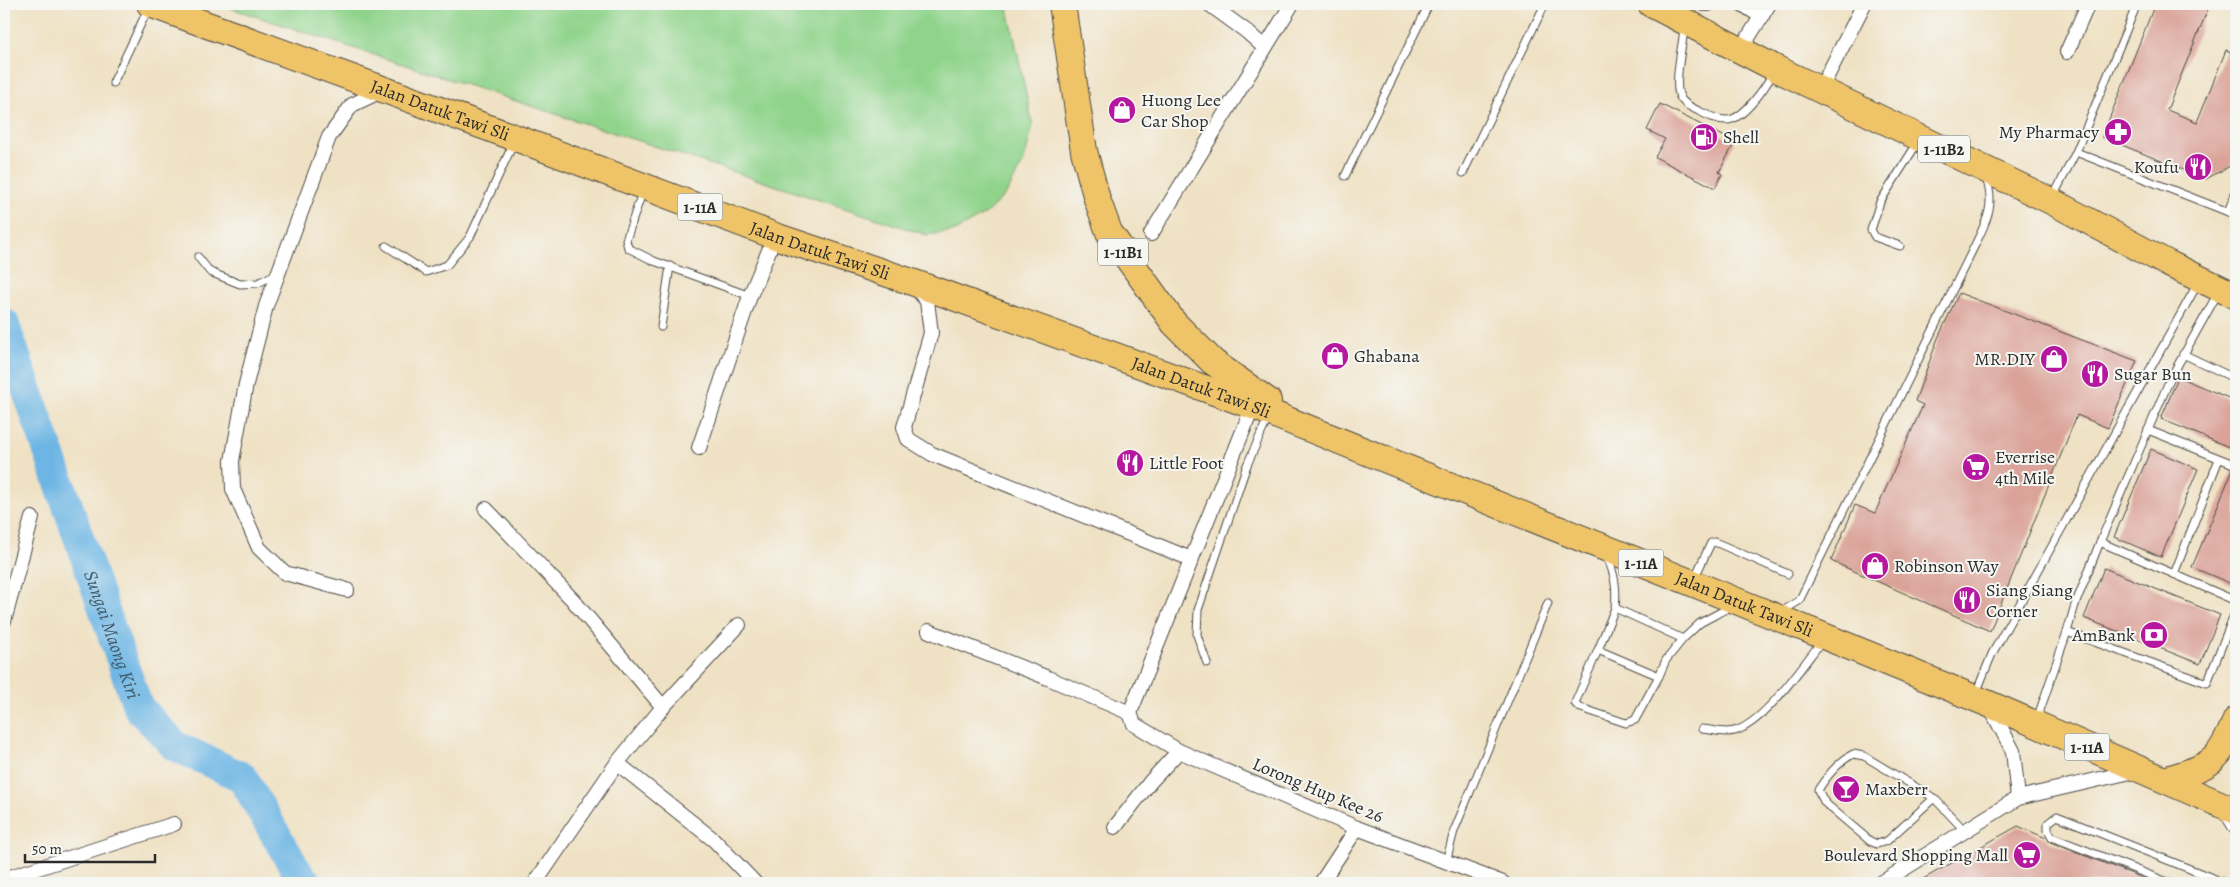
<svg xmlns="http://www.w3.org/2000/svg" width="2240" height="887" font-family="Alegreya,serif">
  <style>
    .green { fill: #90d48c; stroke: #5e805c }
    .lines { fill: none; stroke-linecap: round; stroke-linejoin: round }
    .river { stroke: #6cb5e4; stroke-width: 31 }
    .building { fill: #daa298 }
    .lane-casing { stroke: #484642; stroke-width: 9 }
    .street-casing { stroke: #484642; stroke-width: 16 }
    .highway-casing { stroke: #484642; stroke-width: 28 }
    .lane { stroke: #fff; stroke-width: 7 }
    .street { stroke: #fff; stroke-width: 14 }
    .highway { stroke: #efc469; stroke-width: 26 }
    .labels { text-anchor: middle; stroke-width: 4; stroke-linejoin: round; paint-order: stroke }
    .shield { fill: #f6f6f2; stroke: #686867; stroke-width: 1 }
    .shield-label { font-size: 16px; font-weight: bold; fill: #2b2b2b }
    .poi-label { font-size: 18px; fill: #2b2b2b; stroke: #f6f6f2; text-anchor: start }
    .street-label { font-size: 18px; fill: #2b2b2b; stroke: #f6f6f2 }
    .water-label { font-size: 19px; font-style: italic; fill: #425b6c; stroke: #f6f6f2 }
  </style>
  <rect width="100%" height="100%" fill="#f6f6f2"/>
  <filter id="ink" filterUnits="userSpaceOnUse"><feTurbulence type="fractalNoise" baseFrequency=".02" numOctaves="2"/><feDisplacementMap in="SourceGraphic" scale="10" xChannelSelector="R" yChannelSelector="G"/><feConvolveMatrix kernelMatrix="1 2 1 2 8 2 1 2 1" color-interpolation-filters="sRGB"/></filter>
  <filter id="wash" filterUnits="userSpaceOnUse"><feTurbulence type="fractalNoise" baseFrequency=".0096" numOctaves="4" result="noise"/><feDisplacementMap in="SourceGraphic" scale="20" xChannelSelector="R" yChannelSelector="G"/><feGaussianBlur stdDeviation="1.12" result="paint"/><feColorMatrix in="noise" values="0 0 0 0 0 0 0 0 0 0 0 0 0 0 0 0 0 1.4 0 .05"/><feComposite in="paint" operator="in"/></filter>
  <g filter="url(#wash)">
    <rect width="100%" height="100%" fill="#efe1c3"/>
    <path class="green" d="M218,4h789l26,122 -9,35 -18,33 -21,20 -30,17 -28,4z"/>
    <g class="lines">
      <path class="river" id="s1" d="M4,324l134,383 37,39 67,31 59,101 6,5"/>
    </g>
    <g id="blocks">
      <g class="building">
        <path d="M2155,4h55l-43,106 30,12 29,-72 10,4v96l-6,16 -24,13 -104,-42z"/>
        <path d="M1660,104l75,38 -16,30 3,2 -7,14 -60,-31 10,-18 -18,-9z"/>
        <path d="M1959,293l178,68 -29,67 -31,-13 -87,216 -159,-70 24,-56 20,8 48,-108 -8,-4 23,-63z"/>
        <path d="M2178,377l58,24v49l-75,-31z"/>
        <path d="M2151,449l47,20 -37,88 -47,-20z"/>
        <path d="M2233,469l3,1v116l-44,-19z"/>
        <path d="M2104,568l116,47 -20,49 -116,-46z"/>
        <path d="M2018,826l28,12 4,4 105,41h-239z"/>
      </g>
    </g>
  </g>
  <g filter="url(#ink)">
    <use href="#blocks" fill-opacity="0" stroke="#484642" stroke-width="1"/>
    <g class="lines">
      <defs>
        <g id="lane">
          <path d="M1684,28c-1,16 -11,56 -4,69 4,8 13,11 21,15 8,4 16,8 25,8 17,1 40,-34 47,-47"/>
          <path d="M113,83l35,-74"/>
          <path d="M2076,152l160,63"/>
          <path d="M1463,173l82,-169"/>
          <path d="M1345,176l84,-172"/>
          <path d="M643,190l-17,50 2,8 26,13 96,35"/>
          <path d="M2053,197l23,-45 61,-148"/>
          <path d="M2228,212l8,-21"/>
          <path d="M386,246l40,26 21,-7 23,-28 44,-95"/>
          <path d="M1900,246l-25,-9 -4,-7 9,-28 38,-60"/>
          <path d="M198,257l12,15 30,12 18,-1 18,-9"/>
          <path d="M2218,293l-48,86 -70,163 -25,63 -8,27 140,51 29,-73"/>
          <path d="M661,327l9,-61"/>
          <path d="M2183,354l53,25"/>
          <path d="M2148,430l88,35"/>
          <path d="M2100,542l136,59"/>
          <path d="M1607,558c8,15 10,33 8,50l68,31 17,-16 32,-17"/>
          <path d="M2174,574l45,-115"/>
          <path d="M1694,579l17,-36 4,-1 73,32"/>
          <path d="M1615,608l-17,42 61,26 7,-16 17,-21"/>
          <path d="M1781,612l18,-11 175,-354c12,-25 22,-41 12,-69"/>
          <path d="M1598,650l-23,53 3,4 48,16 9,-3 24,-44"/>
          <path d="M1207,663l-10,-28 1,-25 49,-145 21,-47"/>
          <path d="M1976,693l16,-39 206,-371"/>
          <path d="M2037,719l30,-87"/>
          <path d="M1702,729c12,1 27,6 38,0 29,-13 62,-63 82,-88"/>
          <path d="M1934,798l-47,43 -10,3 -7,-3 -45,-38 -7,-13c9,-14 20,-28 35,-36l11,2 70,42 31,33"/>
          <path d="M1446,862l8,-31 94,-228"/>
          <path d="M2170,883l-118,-46 -4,-7v-7l9,-7 168,67"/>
        </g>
        <g id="street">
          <path d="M1209,4l37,27 18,16"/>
          <path d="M1704,4h4"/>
          <path d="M1742,4l20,13"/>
          <path d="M1741,49l28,-45"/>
          <path d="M2067,52l21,-48"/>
          <path d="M1820,90l44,-86"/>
          <path d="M1151,234l141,-230"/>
          <path d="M916,288l11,13 4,32 -27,94 4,12 24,15 259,105"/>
          <path d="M699,448l51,-152 25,-60"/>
          <path d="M486,509l86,90 91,108 -46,56"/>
          <path d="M347,590l-62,-17 -26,-25 -26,-59 -1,-28 14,-77 20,-78 63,-169 23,-32 31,-15"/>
          <path d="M4,621l28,-103"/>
          <path d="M929,631l119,47 82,35"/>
          <path d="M663,707l76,-82"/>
          <path d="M1990,707l23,44 5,47"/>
          <path d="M1130,713l4,11 45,27 178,77 146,55"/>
          <path d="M1130,713l123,-307"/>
          <path d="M2224,808l12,20"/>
          <path d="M1115,827l36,-46 28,-30"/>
          <path d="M4,879l170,-55"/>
          <path d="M535,883l82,-120 97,77 41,43"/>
          <path d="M1321,883l36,-55"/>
          <path d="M1881,883l137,-85 117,-27"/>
        </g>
        <g id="highway">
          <path id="s2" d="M150,4l366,134 259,98 137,46 341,124 573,231 163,67 247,107"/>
          <path d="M1062,4l22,147 13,48 12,33 65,91 39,39 55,39"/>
          <path d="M1651,4l124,64 276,133 118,63 67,32"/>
          <path d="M2165,780c45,-15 52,-14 71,-60"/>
        </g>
      </defs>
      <use href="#lane" class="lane-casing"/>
      <use href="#street" class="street-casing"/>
      <use href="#highway" class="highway-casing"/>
      <use href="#lane" class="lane"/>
      <use href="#street" class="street"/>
      <use href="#highway" class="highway"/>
    </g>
  </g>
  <defs>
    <symbol id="shop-disc" viewBox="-11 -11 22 22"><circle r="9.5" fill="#b5179e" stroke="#f6f6f2"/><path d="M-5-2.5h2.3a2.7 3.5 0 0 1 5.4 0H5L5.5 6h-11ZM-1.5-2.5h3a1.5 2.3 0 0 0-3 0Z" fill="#fff"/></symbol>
    <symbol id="pharmacy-disc" viewBox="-11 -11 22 22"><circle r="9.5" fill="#b5179e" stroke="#f6f6f2"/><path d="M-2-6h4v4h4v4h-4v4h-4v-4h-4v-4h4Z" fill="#fff"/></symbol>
    <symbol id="fuel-disc" viewBox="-11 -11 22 22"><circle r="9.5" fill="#b5179e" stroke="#f6f6f2"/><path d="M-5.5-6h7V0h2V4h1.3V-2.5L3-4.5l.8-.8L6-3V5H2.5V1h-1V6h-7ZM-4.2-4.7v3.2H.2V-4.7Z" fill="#fff"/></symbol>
    <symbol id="restaurant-disc" viewBox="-11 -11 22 22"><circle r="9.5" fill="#b5179e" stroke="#f6f6f2"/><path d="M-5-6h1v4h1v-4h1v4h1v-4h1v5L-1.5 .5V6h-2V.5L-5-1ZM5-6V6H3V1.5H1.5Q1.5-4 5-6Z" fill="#fff"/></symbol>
    <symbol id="supermarket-disc" viewBox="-11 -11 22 22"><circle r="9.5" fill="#b5179e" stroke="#f6f6f2"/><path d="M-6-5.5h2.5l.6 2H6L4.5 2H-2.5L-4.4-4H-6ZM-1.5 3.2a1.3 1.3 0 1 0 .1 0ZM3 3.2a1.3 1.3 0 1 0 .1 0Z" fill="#fff"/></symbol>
    <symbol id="bank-disc" viewBox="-11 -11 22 22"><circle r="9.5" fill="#b5179e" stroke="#f6f6f2"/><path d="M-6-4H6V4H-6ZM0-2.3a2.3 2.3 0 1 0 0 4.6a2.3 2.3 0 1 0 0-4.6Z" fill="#fff"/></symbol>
    <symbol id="bar-disc" viewBox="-11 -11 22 22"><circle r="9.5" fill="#b5179e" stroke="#f6f6f2"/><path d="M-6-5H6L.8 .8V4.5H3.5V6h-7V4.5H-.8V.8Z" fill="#fff"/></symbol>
  </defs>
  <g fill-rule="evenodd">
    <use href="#shop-disc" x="1106" y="94" width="32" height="32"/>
    <use href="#pharmacy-disc" x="2102" y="116" width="32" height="32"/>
    <use href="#fuel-disc" x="1688" y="121" width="32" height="32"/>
    <use href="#restaurant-disc" x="2182" y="151" width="32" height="32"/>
    <use href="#shop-disc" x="1319" y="340" width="32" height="32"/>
    <use href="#shop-disc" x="2038" y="343" width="32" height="32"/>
    <use href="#restaurant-disc" x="2079" y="358" width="32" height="32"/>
    <use href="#restaurant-disc" x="1114" y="447" width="32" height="32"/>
    <use href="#supermarket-disc" x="1960" y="451" width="32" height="32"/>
    <use href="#shop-disc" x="1859" y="550" width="32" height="32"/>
    <use href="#restaurant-disc" x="1951" y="584" width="32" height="32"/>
    <use href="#bank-disc" x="2138" y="619" width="32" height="32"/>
    <use href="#bar-disc" x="1830" y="773" width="32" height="32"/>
    <use href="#supermarket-disc" x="2011" y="839" width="32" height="32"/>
  </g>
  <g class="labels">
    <g class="shield">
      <rect x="1918" y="135.5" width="52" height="27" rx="4"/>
      <rect x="677.5" y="193.5" width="45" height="27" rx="4"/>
      <rect x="1098" y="238.5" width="50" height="27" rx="4"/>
      <rect x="1618.5" y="549.5" width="45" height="27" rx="4"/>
      <rect x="2064.5" y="733.5" width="45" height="27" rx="4"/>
    </g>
    <g class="shield-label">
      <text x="1944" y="155">1-11B2</text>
      <text x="700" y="213">1-11A</text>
      <text x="1123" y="258">1-11B1</text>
      <text x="1641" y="569">1-11A</text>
      <text x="2087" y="753">1-11A</text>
    </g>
    <g class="poi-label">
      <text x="1141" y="106">Huong Lee<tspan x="1141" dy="21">Car Shop</tspan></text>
      <text x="2099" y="138" text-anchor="end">My Pharmacy</text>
      <text x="1723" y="143">Shell</text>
      <text x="2179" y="173" text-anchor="end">Koufu</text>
      <text x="1354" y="362">Ghabana</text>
      <text x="2035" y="365" text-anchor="end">MR.DIY</text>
      <text x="2114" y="380">Sugar Bun</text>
      <text x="1995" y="463">Everrise<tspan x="1995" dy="21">4th Mile</tspan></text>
      <text x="1149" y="469">Little Foot</text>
      <text x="1894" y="572">Robinson Way</text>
      <text x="1986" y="596">Siang Siang<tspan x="1986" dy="21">Corner</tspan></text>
      <text x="2135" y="641" text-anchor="end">AmBank</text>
      <text x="1865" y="795">Maxberr</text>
      <text x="2008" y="861" text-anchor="end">Boulevard Shopping Mall</text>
    </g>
    <g class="street-label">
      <text dy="6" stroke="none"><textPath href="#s2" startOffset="309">Jalan Datuk Tawi Sli</textPath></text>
      <text dy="6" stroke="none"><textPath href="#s2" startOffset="714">Jalan Datuk Tawi Sli</textPath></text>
      <text dy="6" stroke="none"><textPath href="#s2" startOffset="1119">Jalan Datuk Tawi Sli</textPath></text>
      <text dy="6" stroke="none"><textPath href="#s2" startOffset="1704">Jalan Datuk Tawi Sli</textPath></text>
      <text transform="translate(1318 790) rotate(23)" y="6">Lorong Hup Kee 26</text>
    </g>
    <g class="water-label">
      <text dy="7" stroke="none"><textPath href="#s1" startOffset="329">Sungai Maong Kiri</textPath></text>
    </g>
  </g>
  <rect width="2240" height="887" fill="none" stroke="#f6f6f2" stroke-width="20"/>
  <path d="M25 854v8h130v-8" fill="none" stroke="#2b2b2b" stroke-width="2.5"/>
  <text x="32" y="854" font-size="15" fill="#2b2b2b" stroke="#f6f6f2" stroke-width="4" paint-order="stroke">50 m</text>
</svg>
